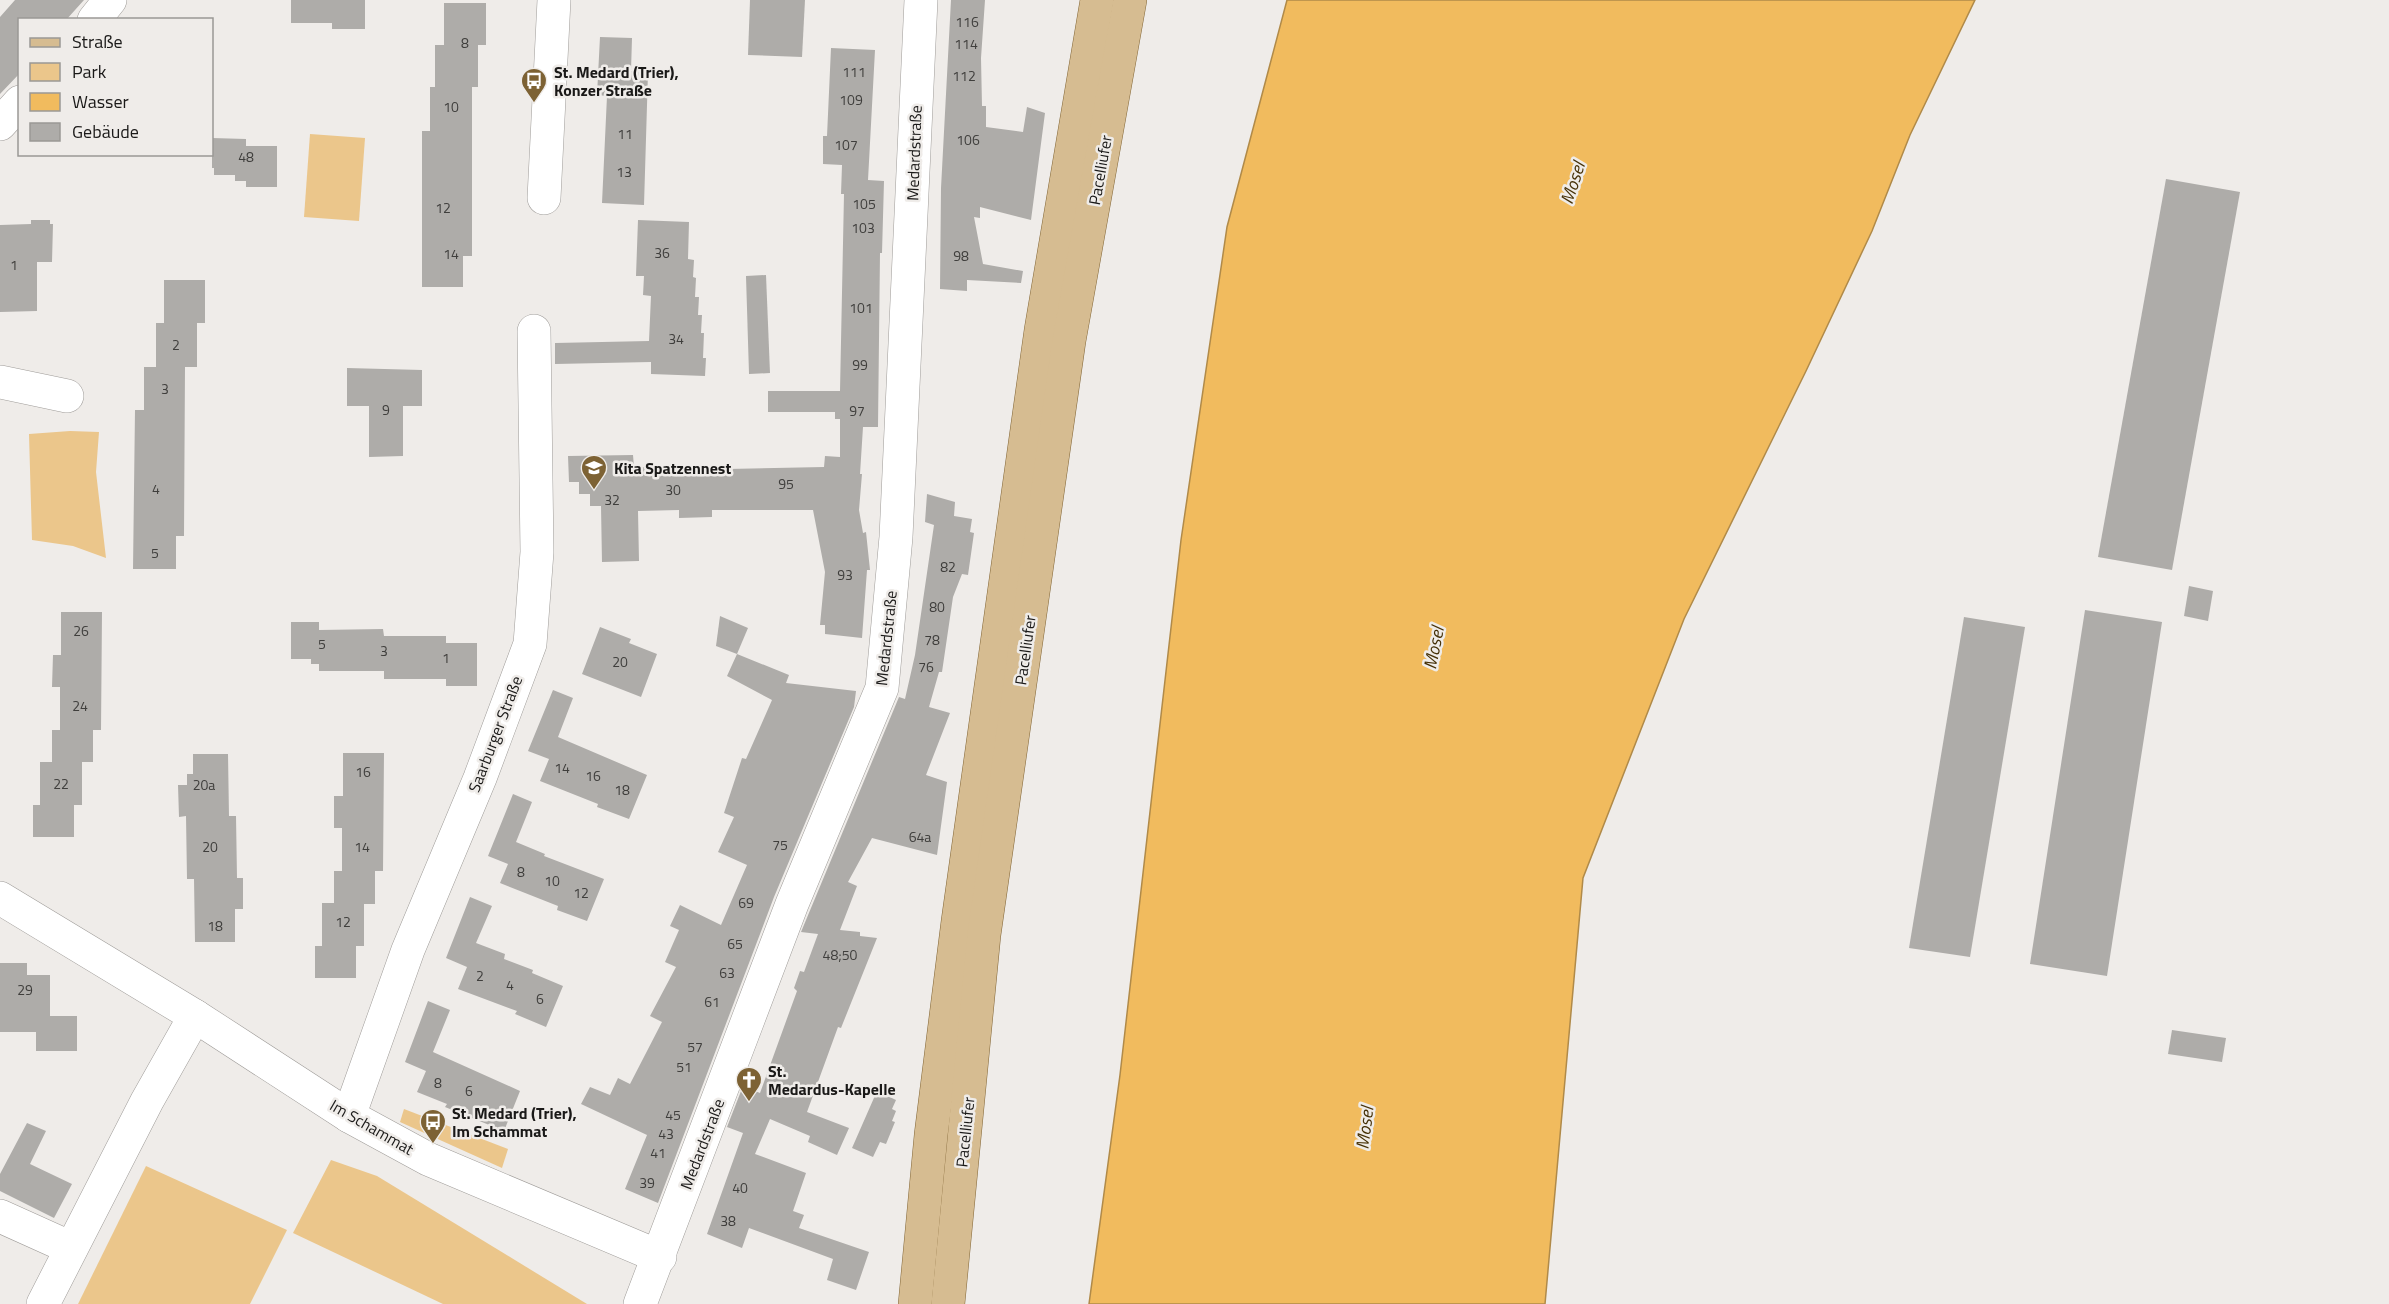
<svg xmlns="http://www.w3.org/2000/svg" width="2389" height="1304" font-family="'Titillium Web',sans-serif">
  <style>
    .green { fill: #ebc68b }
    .water { fill: #f1bb5e; stroke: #b08a49; stroke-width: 1.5 }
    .building { fill: #aeaca9 }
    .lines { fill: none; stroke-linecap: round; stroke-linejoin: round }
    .minor-casing { stroke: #9f9c99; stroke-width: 34 }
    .major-casing { stroke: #826637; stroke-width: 34 }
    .minor { stroke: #fff; stroke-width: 33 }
    .major { stroke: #d6bc91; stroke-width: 33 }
    .labels { text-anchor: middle; stroke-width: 5; stroke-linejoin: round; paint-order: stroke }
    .number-label { font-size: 14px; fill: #3f3e3c }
    .poi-label { font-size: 16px; font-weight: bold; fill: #1a1918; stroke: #efece9; text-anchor: start }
    .street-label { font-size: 16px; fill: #1a1918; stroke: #efece9 }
    .water-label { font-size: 18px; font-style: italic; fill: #453006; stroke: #efece9 }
  </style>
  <rect width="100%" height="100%" fill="#efece9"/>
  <g class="green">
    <path d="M310,134l55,4 -6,83 -55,-4z"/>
    <path d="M70,431l29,1 -3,40 10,86 -33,-12 -41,-6 -3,-106z"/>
    <path d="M404,1109l104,40 -6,19 -102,-46z"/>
    <path d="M331,1160l46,16 210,128h-144l-150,-71z"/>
    <path d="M146,1166l141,64 -37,74h-172z"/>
  </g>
  <path class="water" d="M1287,0h688l-65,135 -38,96 -66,140 -122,248 -101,259 -38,426h-456l31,-229 61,-535 46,-313z"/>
  <g class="building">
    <path d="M15,0h69l-18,20h-46v53l-20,21v-77z"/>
    <path d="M291,0h74v29h-33v-6h-41z"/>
    <path d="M750,0h55l-3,57 -54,-2z"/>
    <path d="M951,0h34l-4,58 1,48h4v21l37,5 4,-25 18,6 -14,107 -51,-13v11l-6,-1 9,47 40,7 -2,12 -54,-3v11l-27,-2 1,-101z"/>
    <path d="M444,3h42v42h-8v42h-6v169h-9v31h-41v-156h8v-44h5v-42h9z"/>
    <path d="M600,37l32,1 -1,33 17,1 -4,133 -42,-2 5,-107 -10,-1z"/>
    <path d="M831,48l44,2 -7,130 16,1 -2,72h-2l-2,174h-15l-3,47h2l-3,36 4,23 3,-1 4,38h-3l-5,68 -37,-4v-9h-5l5,-53 -12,-62h-101v7l-33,1v-8l-41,1 1,50 -37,1 -1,-56h-11v-12h-11v-12h-10l-1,-26 65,-1 1,12h45v3l145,-3 1,-11 15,1v-38h-5v-7h-67v-21h72l4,-197h-3l1,-29 -19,-1v-28h4z"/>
    <path d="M212,138l34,1v7h31v41h-31v-6h-11v-6h-21v-7h-2z"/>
    <path d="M2166,179l74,13 -68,378 -74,-13z"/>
    <path d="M31,220h19v4h3l-1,38h-15v49l-37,1v-87l31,-1z"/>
    <path d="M638,220l51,2 -1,37 6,1 -1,17 3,1 -1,19h4l-1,18h4l-1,18h3l-1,25h3l-1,18 -54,-2v-12l-96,2v-21l94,-2 2,-45 -8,-1 1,-19h-8z"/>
    <path d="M766,275l4,98 -21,1 -3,-98z"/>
    <path d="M164,280h41v43h-8v44h-12l-1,169h-8v33h-43l2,-159h9v-43h12v-44h8z"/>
    <path d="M347,368l75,2v36h-19v50l-34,1v-51h-22z"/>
    <path d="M927,494l28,8 -1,14 18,3 -2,13 4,1 -6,42 -6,-1 -9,23 -11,75h-3l-10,35 21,6 -24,62 21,7 -10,73 -65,-17 -24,44 9,4 -17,44 20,2v4l17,2 -36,90 -3,-1 -31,85 42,16 -12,27 -29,-13 2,-6 -40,-17 -15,35 51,19 -13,38 11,4 -5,13 70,24 -13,38 -29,-10 6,-21 -84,-31 -7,20 -35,-14 36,-101 -16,-6 16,-41 17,7 37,-102 -3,-3 6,-17 4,1 14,-38 -17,-2 98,-235 6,2 10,-44 19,-130 -9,-3z"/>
    <path d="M2189,586l24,5 -5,30 -24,-5z"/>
    <path d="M2085,610l77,12 -55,354 -77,-12z"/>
    <path d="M61,612h41l-1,118h-8v32h-11v43h-8v32h-41v-32h7v-43h12v-32h8v-43h-8l1,-32h8z"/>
    <path d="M720,616l28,12 -11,26 -21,-8z"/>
    <path d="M1964,617l61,10 -55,330 -61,-9z"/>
    <path d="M291,622h28v8l64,-1 1,7h62v7h31v43h-31v-7h-62v-8h-65v-7h-8v-5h-20z"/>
    <path d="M600,627l31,12 -2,4 28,11 -16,43 -59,-23z"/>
    <path d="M737,654l52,21 -3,8 70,8 -2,16 -80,190 -116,306 -33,-14 22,-54 -66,-31 9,-17 20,8 8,-17 12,6 32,-62 -12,-6 26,-49 -11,-5 14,-32 -9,-4 10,-21 41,20 26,-60 -29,-13 16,-35 -10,-4 18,-55 4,1 26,-59 -45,-24z"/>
    <path d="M553,690l20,8 -15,39 89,38 -18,44 -32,-12 1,-3 -58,-23 9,-22 -21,-8z"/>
    <path d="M343,753h41l-1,118h-8v33h-11v42h-8v32h-41v-32h7v-43h12v-32h8v-43h-8v-32h9z"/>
    <path d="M193,754h35l1,62h7l1,62h6v31h-8v33h-40l-1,-63h-7l-1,-63 -7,1 -1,-32h9v-11h6z"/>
    <path d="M513,794l19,8 -16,40 29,12 -1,2 60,23 -17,42 -30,-11 1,-4 -58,-23 8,-19 -20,-8z"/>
    <path d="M470,897l22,9 -16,37 29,11 -1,5 29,11 -1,3 31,13 -17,41 -31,-13 2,-3 -59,-22 9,-22 -21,-9z"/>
    <path d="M0,963h27v12h23v41h27v35h-41v-19h-36z"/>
    <path d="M428,1001l22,9 -17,42 87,39 -16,40 -59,-24 2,-3 -30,-12 9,-21 -21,-9z"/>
    <path d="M2172,1030l54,8 -4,24 -54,-8z"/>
    <path d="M877,1091l19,9 -4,9 4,2 -4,10 3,1 -9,22 -6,-2 -7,15 -21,-9z"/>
    <path d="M27,1123l19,8 -16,33 42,20 -18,34 -54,-27v-17z"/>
  </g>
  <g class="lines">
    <defs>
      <g id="minor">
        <path d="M94,20l16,-20"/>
        <path d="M0,124l20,-22"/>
        <path d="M544,198l10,-198"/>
        <path d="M0,382l67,14"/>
        <path d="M0,898l195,118 154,100 79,43 232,98"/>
        <path d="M349,1116l59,-166 72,-172 50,-134 7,-92 -3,-221"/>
        <path d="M0,1216l71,32"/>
        <path d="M43,1304l104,-203 48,-85"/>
        <path d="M640,1304l152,-400 90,-216 14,-151 25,-537"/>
      </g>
      <g id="major">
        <path d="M915,1304l16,-169 27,-214 83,-591 56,-330"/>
        <path d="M948,1304l36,-369 85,-594 61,-341"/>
      </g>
    </defs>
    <use href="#minor" class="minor-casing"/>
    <use href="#major" class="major-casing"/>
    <use href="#minor" class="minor"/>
    <use href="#major" class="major"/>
  </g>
  <defs>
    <symbol id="bus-pin" viewBox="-11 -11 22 30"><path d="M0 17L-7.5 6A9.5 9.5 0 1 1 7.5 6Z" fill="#7d6234" stroke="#efece9"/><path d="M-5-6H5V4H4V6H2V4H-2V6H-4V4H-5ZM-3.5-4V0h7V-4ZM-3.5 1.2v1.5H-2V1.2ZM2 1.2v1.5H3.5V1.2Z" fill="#fff"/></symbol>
    <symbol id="school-pin" viewBox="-11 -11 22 30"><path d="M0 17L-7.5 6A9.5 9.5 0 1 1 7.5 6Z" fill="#7d6234" stroke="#efece9"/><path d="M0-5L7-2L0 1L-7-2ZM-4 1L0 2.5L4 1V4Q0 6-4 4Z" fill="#fff"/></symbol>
    <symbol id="church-pin" viewBox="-11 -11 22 30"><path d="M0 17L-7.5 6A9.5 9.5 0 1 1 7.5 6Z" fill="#7d6234" stroke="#efece9"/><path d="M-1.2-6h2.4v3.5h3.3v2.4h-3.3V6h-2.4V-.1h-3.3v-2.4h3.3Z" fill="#fff"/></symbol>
  </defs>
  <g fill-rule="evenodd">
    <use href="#bus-pin" x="519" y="66" width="30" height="40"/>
    <use href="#school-pin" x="579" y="453" width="30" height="40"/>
    <use href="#church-pin" x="734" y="1065" width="30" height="40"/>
    <use href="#bus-pin" x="418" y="1107" width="30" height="40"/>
  </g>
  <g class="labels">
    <g class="number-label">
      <text x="967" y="27">116</text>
      <text x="465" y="48">8</text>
      <text x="966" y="49">114</text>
      <text x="854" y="77">111</text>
      <text x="964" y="81">112</text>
      <text x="851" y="105">109</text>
      <text x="451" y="112">10</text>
      <text x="625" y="139">11</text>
      <text x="968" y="145">106</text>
      <text x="846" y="150">107</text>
      <text x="246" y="162">48</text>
      <text x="624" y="177">13</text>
      <text x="864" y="209">105</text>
      <text x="443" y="213">12</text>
      <text x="863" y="233">103</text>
      <text x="662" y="258">36</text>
      <text x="451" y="259">14</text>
      <text x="961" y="261">98</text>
      <text x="14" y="270">1</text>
      <text x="861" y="313">101</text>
      <text x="676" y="344">34</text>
      <text x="176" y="350">2</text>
      <text x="860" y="370">99</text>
      <text x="165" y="394">3</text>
      <text x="386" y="415">9</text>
      <text x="857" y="416">97</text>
      <text x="786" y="489">95</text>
      <text x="156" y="494">4</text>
      <text x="673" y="495">30</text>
      <text x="612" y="505">32</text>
      <text x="155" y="558">5</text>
      <text x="948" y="572">82</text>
      <text x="845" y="580">93</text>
      <text x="937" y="612">80</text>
      <text x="81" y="636">26</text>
      <text x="932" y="645">78</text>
      <text x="322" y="649">5</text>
      <text x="384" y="656">3</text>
      <text x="446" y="663">1</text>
      <text x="620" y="667">20</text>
      <text x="926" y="672">76</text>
      <text x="80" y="711">24</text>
      <text x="562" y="773">14</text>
      <text x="363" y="777">16</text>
      <text x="593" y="781">16</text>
      <text x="61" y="789">22</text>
      <text x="204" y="790">20a</text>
      <text x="622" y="795">18</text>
      <text x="920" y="842">64a</text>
      <text x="780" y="850">75</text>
      <text x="210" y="852">20</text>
      <text x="362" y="852">14</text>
      <text x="521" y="877">8</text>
      <text x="552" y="886">10</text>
      <text x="581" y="898">12</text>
      <text x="746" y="908">69</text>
      <text x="343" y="927">12</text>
      <text x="215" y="931">18</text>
      <text x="735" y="949">65</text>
      <text x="840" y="960">48;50</text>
      <text x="727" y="978">63</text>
      <text x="480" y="981">2</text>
      <text x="510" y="990">4</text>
      <text x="25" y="995">29</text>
      <text x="540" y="1004">6</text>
      <text x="712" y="1007">61</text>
      <text x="695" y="1052">57</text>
      <text x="684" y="1072">51</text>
      <text x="438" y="1088">8</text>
      <text x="469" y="1096">6</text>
      <text x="673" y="1120">45</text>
      <text x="666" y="1139">43</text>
      <text x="658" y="1158">41</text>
      <text x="647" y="1188">39</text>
      <text x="740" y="1193">40</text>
      <text x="728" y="1226">38</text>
    </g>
    <g class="poi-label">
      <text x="554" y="78">St. Medard (Trier),<tspan x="554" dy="18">Konzer Straße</tspan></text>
      <text x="614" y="474">Kita Spatzennest</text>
      <text x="768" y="1077">St.<tspan x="768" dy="18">Medardus-Kapelle</tspan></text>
      <text x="452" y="1119">St. Medard (Trier),<tspan x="452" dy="18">Im Schammat</tspan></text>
    </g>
    <g class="street-label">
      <text transform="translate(914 153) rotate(-88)" y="6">Medardstraße</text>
      <text transform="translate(1100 170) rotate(-80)" y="6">Pacelliufer</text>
      <text transform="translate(886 638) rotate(-84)" y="6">Medardstraße</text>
      <text transform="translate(1025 650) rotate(-82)" y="6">Pacelliufer</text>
      <text transform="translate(495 734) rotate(-69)" y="6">Saarburger Straße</text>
      <text transform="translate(372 1127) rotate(30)" y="6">Im Schammat</text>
      <text transform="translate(965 1132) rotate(-84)" y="6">Pacelliufer</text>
      <text transform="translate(702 1144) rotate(-69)" y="6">Medardstraße</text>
    </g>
    <g class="water-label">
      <text transform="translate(1573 183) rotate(-72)" y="6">Mosel</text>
      <text transform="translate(1434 648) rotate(-79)" y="6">Mosel</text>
      <text transform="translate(1365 1128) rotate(-83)" y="6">Mosel</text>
    </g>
  </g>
  <rect x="18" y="18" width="195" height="138" fill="#efece9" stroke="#9a9895" stroke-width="1.5"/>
  <rect x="30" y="38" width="30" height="9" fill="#d6bc91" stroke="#9a9895" stroke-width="1.5"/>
  <text x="72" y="48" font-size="18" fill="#1a1918">Straße</text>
  <rect x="30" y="63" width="30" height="18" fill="#ebc68b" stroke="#9a9895" stroke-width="1.5"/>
  <text x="72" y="78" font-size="18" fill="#1a1918">Park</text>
  <rect x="30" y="93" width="30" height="18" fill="#f1bb5e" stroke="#9a9895" stroke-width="1.5"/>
  <text x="72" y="108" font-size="18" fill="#1a1918">Wasser</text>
  <rect x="30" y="123" width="30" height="18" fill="#aeaca9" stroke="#9a9895" stroke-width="1.5"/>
  <text x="72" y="138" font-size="18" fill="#1a1918">Gebäude</text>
</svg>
